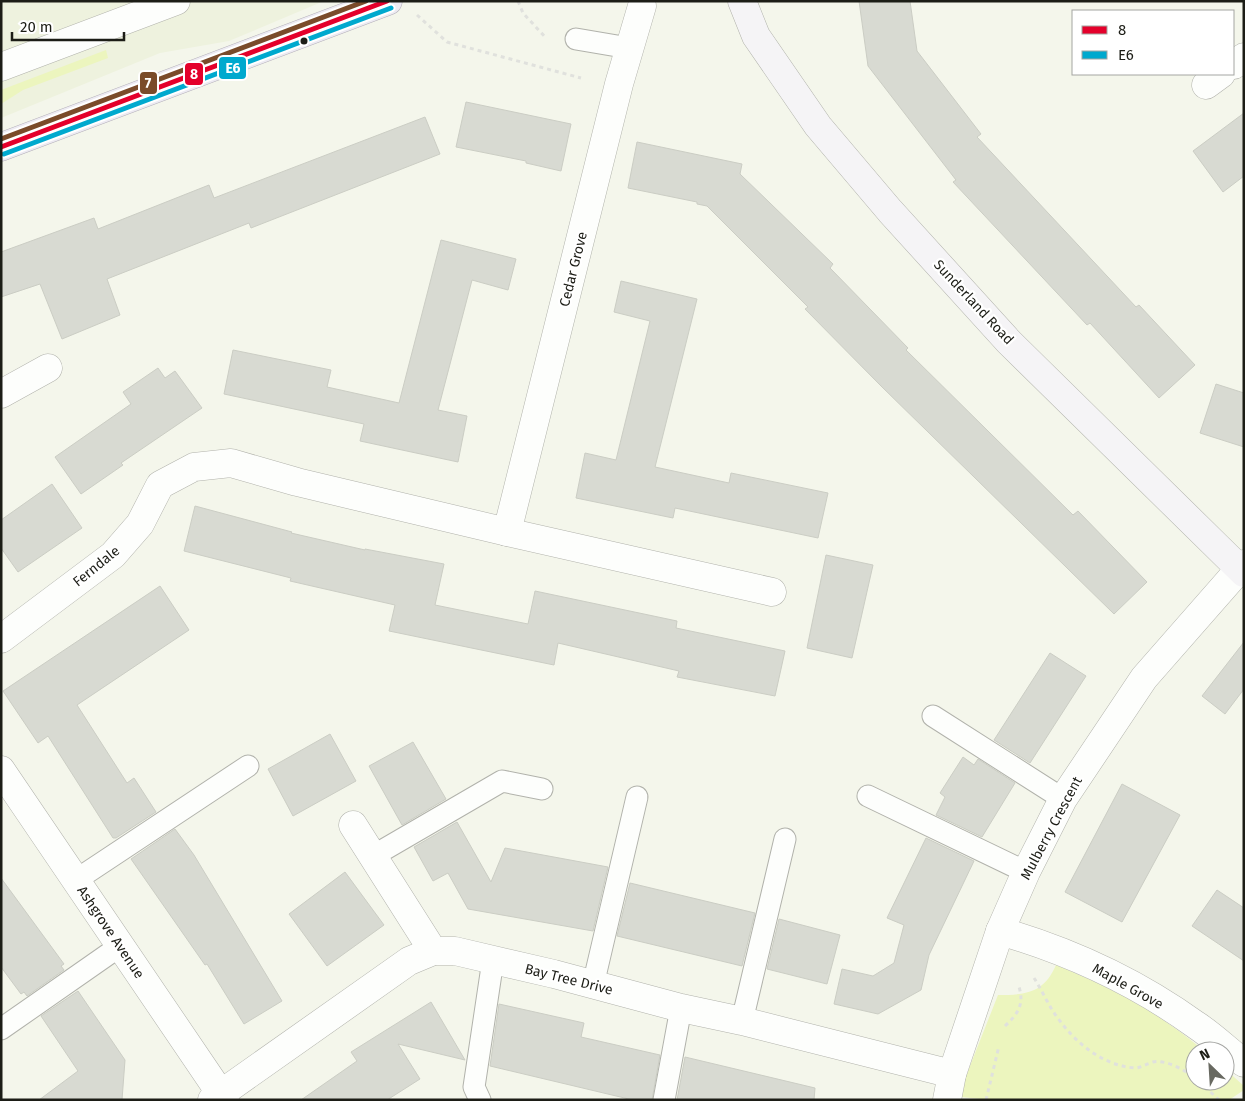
<svg xmlns="http://www.w3.org/2000/svg" width="1245" height="1101" font-family="'Fira Sans',sans-serif">
  <style>
    .built { fill: #eef2de }
    .green { fill: #ecf5be }
    .building { fill: #d8dad2; stroke: #cbcdc4 }
    .lines { fill: none; stroke-linecap: round; stroke-linejoin: round }
    .lane-casing { stroke: #b1b2ab; stroke-width: 23 }
    .street-casing { stroke: #b1b2ab; stroke-width: 29 }
    .secondary-casing { stroke: #b1b2ab; stroke-width: 29 }
    .primary-casing { stroke: #b2aeb8; stroke-width: 29 }
    .path { stroke: #e0e1dd; stroke-width: 3; stroke-dasharray: 4 4; stroke-linecap: butt }
    .lane { stroke: #fdfefc; stroke-width: 21 }
    .street { stroke: #fdfefc; stroke-width: 28 }
    .secondary { stroke: #f5f4f6; stroke-width: 28 }
    .primary { stroke: #edebf2; stroke-width: 28 }
    .bus-1-casing { stroke: #fff; stroke-width: 9 }
    .bus-2-casing { stroke: #fff; stroke-width: 9 }
    .bus-3-casing { stroke: #fff; stroke-width: 9 }
    .bus-1 { stroke: #e4002b; stroke-width: 5 }
    .bus-2 { stroke: #00a9ce; stroke-width: 5 }
    .bus-3 { stroke: #7a4b2a; stroke-width: 5 }
    .bus-dot { fill: #1c1d16; stroke: #fff; stroke-width: 2 }
    .labels { text-anchor: middle; stroke-width: 4.5; stroke-linejoin: round; paint-order: stroke }
    .street-label { font-size: 14px; fill: #1c1d16; stroke: #fff }
    .line-badge { stroke: #fff; stroke-width: 2 }
    .badge-label { font-size: 14px; text-anchor: middle; font-weight: bold; fill: #fff }
  </style>
  <rect width="100%" height="100%" fill="#f4f6eb"/>
  <path class="built" d="M1,1h323l-95,40 -69,12 -159,65z"/>
  <g class="green">
    <path d="M106,50l2,8 -85,32 -22,14v-14z"/>
    <path d="M1056,965c56,23 101,46 148,86h-9v30h30v-12l19,17v4l-15,10h-239l-29,-3 5,-21 32,-81c28,0 46,-2 58,-30z"/>
  </g>
  <g class="building">
    <path d="M859,1h51l7,50 64,83 -4,3 159,170 3,-2 56,60 -36,33 -69,-75 -3,2 -134,-143 3,-2 -88,-114z"/>
    <path d="M466,102l105,22 -10,47 -35,-8v-2l-70,-14z"/>
    <path d="M1244,113v63l-21,16 -30,-41z"/>
    <path d="M425,117l15,37 -189,74 -2,-5 -142,56 13,36 -58,24 -22,-55 -39,13v-45l93,-34 4,11 111,-44 5,13z"/>
    <path d="M637,142l105,22 -2,10 93,90 -3,4 78,80 -2,2 167,165 5,-4 69,71 -33,32 -233,-228 -76,-77 3,-2 -101,-101 -10,-2v-2l-69,-14z"/>
    <path d="M441,240l75,19 -8,31 -36,-10 -34,130 29,6 -9,46 -98,-21 4,-17 -140,-30 9,-44 98,20 -4,17 72,16z"/>
    <path d="M621,281l76,18 -42,168 74,16 2,-10 97,20 -10,45 -143,-30 -2,10 -97,-20 9,-45 31,7 34,-139 -36,-9z"/>
    <path d="M158,368l7,10 10,-7 27,37 -81,55 2,2 -42,29 -26,-37 76,-53 -8,-12z"/>
    <path d="M1216,384l28,9v54l-44,-14z"/>
    <path d="M52,484l30,44 -64,44 -17,-24v-28z"/>
    <path d="M195,506l97,26 -1,1 74,17v-1l79,15 -9,41 93,19 7,-33 142,30 -1,7 109,23 -10,45 -98,-19 2,-6 -121,-28 -4,22 -165,-34 6,-26 -105,-24 1,-3 -107,-27z"/>
    <path d="M826,555l47,10 -21,93 -45,-10z"/>
    <path d="M160,586l29,44 -112,75 50,78 7,-5 22,34 -40,26h-3l-65,-102 -10,7 -35,-52z"/>
    <path d="M1244,642v47l-19,25 -23,-18z"/>
    <path d="M1050,653l36,23 -56,87 -36,-23z"/>
    <path d="M330,734l26,47 -63,35 -25,-47z"/>
    <path d="M413,742l33,57 -44,26 -33,-59z"/>
    <path d="M963,757l11,8 4,-6 37,24 -33,54 -46,-22 9,-18 -5,-4z"/>
    <path d="M1122,784l58,31 -58,107 -57,-30z"/>
    <path d="M457,822l34,60 14,-34 103,19 -15,64 -125,-22 -20,-36 -15,8 -19,-34z"/>
    <path d="M175,829l19,26 88,146 -38,23 -37,-60 -2,1 -74,-106z"/>
    <path d="M926,838l48,23 -45,94 -8,35 -43,24 -44,-10 8,-35 31,7 21,-13 10,-38 -17,-7z"/>
    <path d="M345,872l39,53 -57,41 -38,-52z"/>
    <path d="M1,878l63,86 -3,2 3,4 -37,26 -3,-4 -3,2 -20,-27z"/>
    <path d="M630,883l125,30 -13,53 -125,-30z"/>
    <path d="M1217,890l27,18v53l-52,-35z"/>
    <path d="M779,919l61,16 -13,49 -60,-15z"/>
    <path d="M78,991l47,69 -3,40h-83l39,-29 -37,-55z"/>
    <path d="M431,1002l34,58 -67,-16 22,35 -33,21h-86l56,-39 -6,-9z"/>
    <path d="M499,1004l85,19 -3,14 79,18 -8,45h-19l-143,-34z"/>
    <path d="M685,1057l130,31 -1,12h-137z"/>
  </g>
  <g class="lines">
    <defs>
      <g id="lane">
        <path d="M576,39l53,9"/>
        <path d="M933,716l130,83"/>
        <path d="M868,796l158,76"/>
        <path d="M373,856l129,-75 40,8"/>
        <path d="M76,880l172,-114"/>
        <path d="M593,985l44,-188"/>
        <path d="M742,1021l43,-182"/>
        <path d="M1,1029l119,-83"/>
        <path d="M480,1100l-6,-13 19,-127"/>
        <path d="M664,1100l17,-92"/>
      </g>
      <g id="street">
        <path d="M1234,65l10,-8"/>
        <path d="M1,67l175,-66"/>
        <path d="M1206,85l15,-11"/>
        <path d="M1,394l47,-26"/>
        <path d="M507,532l112,-448 23,-78"/>
        <path d="M1,639l112,-84 27,-31 20,-39 34,-18 37,-4 66,19 210,50 265,60"/>
        <path d="M1,770l224,330"/>
        <path d="M353,825l80,126"/>
        <path d="M1000,931c69,20 138,52 196,94 17,11 32,26 48,38"/>
        <path d="M212,1100l197,-139 24,-10h22l99,23 127,34 61,13 210,53"/>
        <path d="M947,1100l5,-26 48,-143 26,-59 37,-73 81,-121 100,-114"/>
      </g>
      <path id="secondary" d="M742,1l14,35 62,90 72,85 119,131 235,231"/>
      <path id="primary" d="M1,147l387,-146"/>
    </defs>
    <use href="#lane" class="lane-casing"/>
    <use href="#street" class="street-casing"/>
    <use href="#secondary" class="secondary-casing"/>
    <use href="#primary" class="primary-casing"/>
    <g class="path">
      <path d="M518,1l5,12 23,25"/>
      <path d="M417,15l30,27 134,36"/>
      <path d="M1034,978c6,9 11,20 17,30 18,29 47,57 84,60 6,0 11,-4 18,-6 12,-3 32,8 42,16"/>
      <path d="M1005,1026c14,-13 20,-23 13,-42"/>
      <path d="M1199,1081l20,19"/>
      <path d="M986,1100l13,-54"/>
    </g>
    <use href="#lane" class="lane"/>
    <use href="#street" class="street"/>
    <use href="#secondary" class="secondary"/>
    <use href="#primary" class="primary"/>
    <defs>
      <path id="bus-1" d="M1,147l386,-146"/>
      <path id="bus-2" d="M4,154l387,-146"/>
      <path id="bus-3" d="M1,139l365,-138"/>
    </defs>
    <use href="#bus-1" class="bus-1-casing"/>
    <use href="#bus-2" class="bus-2-casing"/>
    <use href="#bus-3" class="bus-3-casing"/>
    <use href="#bus-1" class="bus-1"/>
    <use href="#bus-2" class="bus-2"/>
    <use href="#bus-3" class="bus-3"/>
  </g>
  <circle class="bus-dot" cx="304" cy="41" r="4.5"/>
  <g class="labels">
    <g class="street-label">
      <text transform="translate(573 269) rotate(-76)" y="5">Cedar Grove</text>
      <text transform="translate(974 302) rotate(47)" y="5">Sunderland Road</text>
      <text transform="translate(96 566) rotate(-39)" y="5">Ferndale</text>
      <text transform="translate(1051 828) rotate(-62)" y="5">Mulberry Crescent</text>
      <text transform="translate(111 932) rotate(56)" y="5">Ashgrove Avenue</text>
      <text transform="translate(569 979) rotate(14)" y="5">Bay Tree Drive</text>
      <text transform="translate(1128 986) rotate(29)" y="5">Maple Grove</text>
    </g>
  </g>
  <g class="line-badge">
    <rect x="218" y="56" width="29" height="24" rx="5" fill="#00a9ce"/>
    <rect x="184" y="62" width="20" height="24" rx="5" fill="#e4002b"/>
    <rect x="139" y="71" width="19" height="24" rx="5" fill="#7a4b2a"/>
  </g>
  <g class="badge-label">
    <text x="233" y="73">E6</text>
    <text x="194" y="79">8</text>
    <text x="148" y="88">7</text>
  </g>
  <rect width="1245" height="1101" fill="none" stroke="#1c1d16" stroke-width="5"/>
  <rect x="1072" y="10" width="162" height="65" fill="#ffffff" stroke="#a4a5a2"/>
  <rect x="1082" y="26" width="25" height="8" fill="#e4002b" stroke="#a4a5a2"/>
  <text x="1118" y="35" font-size="15" fill="#1c1d16">8</text>
  <rect x="1082" y="51" width="25" height="8" fill="#00a9ce" stroke="#a4a5a2"/>
  <text x="1118" y="60" font-size="15" fill="#1c1d16">E6</text>
  <g transform="translate(1210 1066) rotate(335)"><circle r="24" fill="#ffffff" stroke="#a4a5a2"/>
  <path d="M0-4L9 19L0 12L-9 19Z" fill="#686961"/>
  <text y="-8" font-size="14" font-weight="bold" text-anchor="middle" fill="#1c1d16">N</text>
  </g>
  <path d="M12 32v8h112v-8" fill="none" stroke="#1c1d16" stroke-width="2.5"/>
  <text x="20" y="32" font-size="15" fill="#1c1d16" stroke="#ffffff" stroke-width="4" paint-order="stroke">20 m</text>
</svg>
